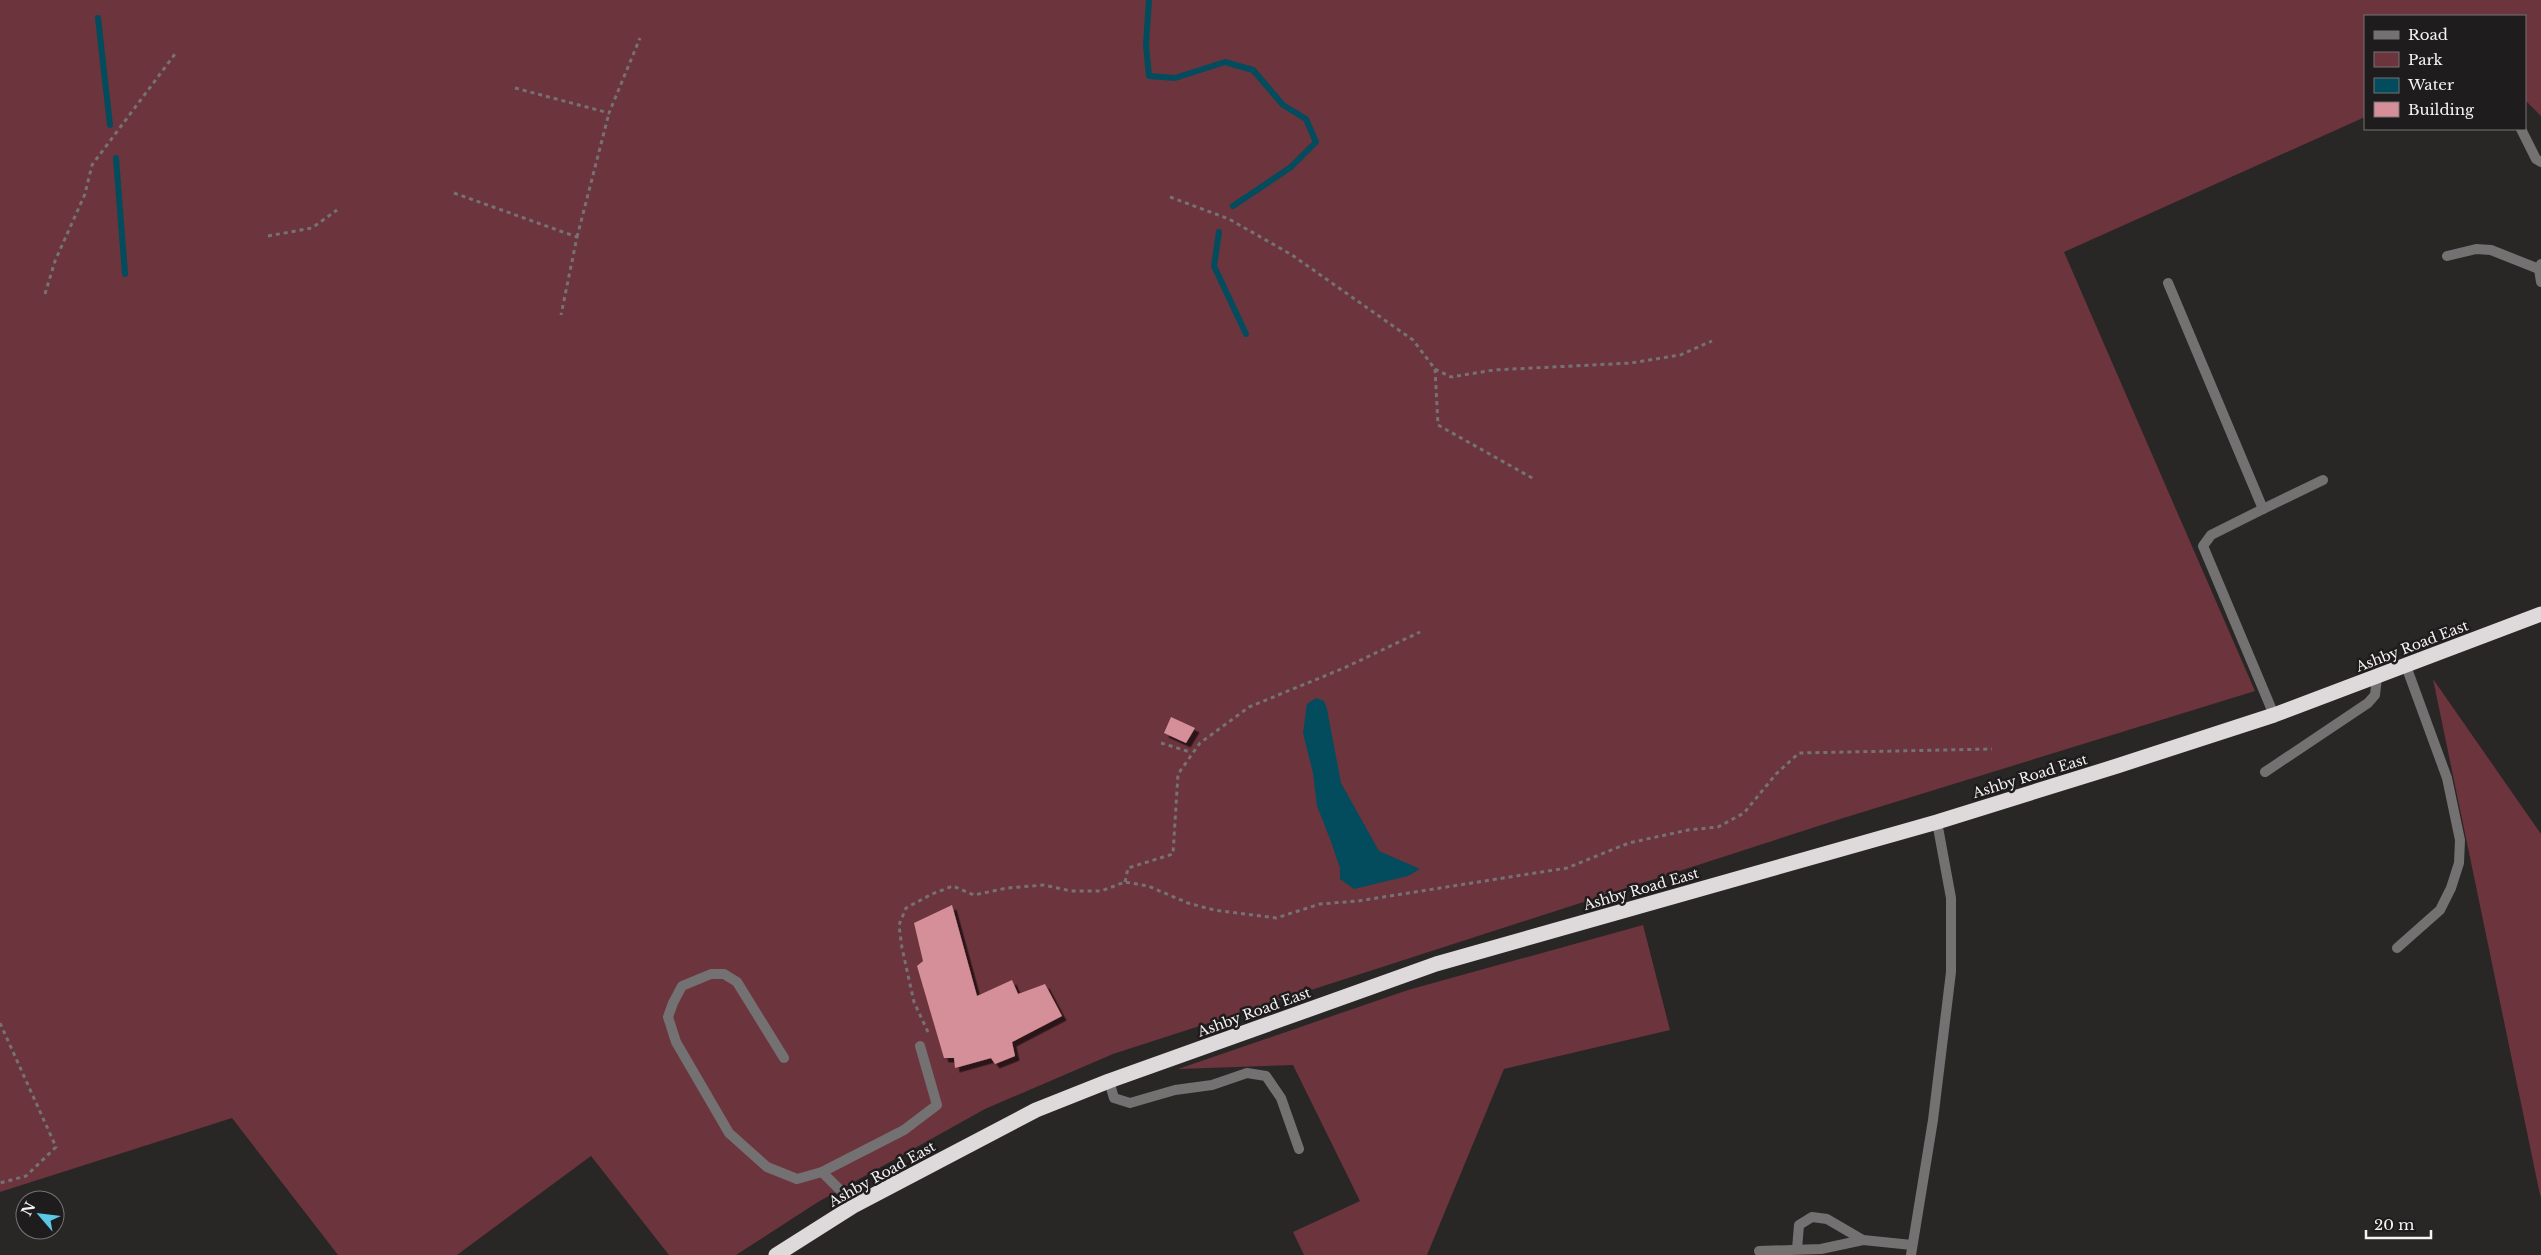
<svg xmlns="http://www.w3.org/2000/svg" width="2541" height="1255" font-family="'Libre Baskerville',serif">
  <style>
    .green { fill: #6c343d }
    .water { fill: #024c5d }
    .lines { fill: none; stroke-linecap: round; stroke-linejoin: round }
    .stream { stroke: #024c5d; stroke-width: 6 }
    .building { fill: #d58f98; filter: url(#shadow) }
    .path { stroke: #757272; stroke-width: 3; stroke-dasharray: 4 4; stroke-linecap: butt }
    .lane { stroke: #737171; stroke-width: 10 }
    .street { stroke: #737171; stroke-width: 10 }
    .highway { stroke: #ded9da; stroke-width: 15 }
    .labels { text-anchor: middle; stroke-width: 5; stroke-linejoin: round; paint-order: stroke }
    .street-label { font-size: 14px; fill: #f4f2f2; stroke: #1f1c1d }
  </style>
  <defs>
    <filter id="shadow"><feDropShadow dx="4.5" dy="4.5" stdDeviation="0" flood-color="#0009"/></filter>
  </defs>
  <rect width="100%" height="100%" fill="#292626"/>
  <g class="green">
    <path d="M0,0h2541v116l-16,-16v-84h-160v101l-301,135 191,439 -418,129 -724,234 -128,55 -167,93 -82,53h-67l-78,-99 -134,99h-119l-106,-137 -232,74z"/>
    <path d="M2433,679l108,155v364l-2,-8z"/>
    <path d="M1643,925l27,105 -166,39 -77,186h-123l-11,-23 67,-31 -67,-136 -115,4 230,-79z"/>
  </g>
  <path class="water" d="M1316,698l8,3 3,8 14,74 38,68 41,18 -12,7 -54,13 -14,-10v-11l-10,-29 -13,-33 -4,-33 -10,-40 4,-29z"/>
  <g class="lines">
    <g class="stream">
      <path d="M1149,0l-3,45 3,31 26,2 50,-16 28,8 30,35 23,14 10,23 -25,25 -58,39"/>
      <path d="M98,18l12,107"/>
      <path d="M116,158l9,116"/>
      <path d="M1219,232l-5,34 32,68"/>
    </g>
  </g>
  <g class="building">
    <path d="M1171,717l24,11 -9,15 -22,-10z"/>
    <path d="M952,905l25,91 35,-16 6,14 27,-10 17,32 -50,26 3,14 -20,8 -4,-6 -36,10 -1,-10h-10l-27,-92 6,-5 -9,-38z"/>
  </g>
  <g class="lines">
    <g class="path">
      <path d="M515,88l94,25 31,-75"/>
      <path d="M454,193l123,44 -16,78"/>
      <path d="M1170,197l59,22 63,36 121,85 22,29 3,56 96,54"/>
      <path d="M268,236l44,-8 25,-18"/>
      <path d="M577,237l32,-124"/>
      <path d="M45,294l10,-33 30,-67 7,-29 83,-111"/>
      <path d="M1435,369l16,8 43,-7 137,-7 49,-8 32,-14"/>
      <path d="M1161,743l29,9"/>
      <path d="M1125,882l3,-14 45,-14 5,-80 22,-31 49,-36 95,-39 76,-36"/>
      <path d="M0,1023l56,124 -30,29 -26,7"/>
      <path d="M928,1032l-14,-30 -12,-54 -3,-23 7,-17 26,-14 21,-8 21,9 33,-7 37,-3 27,6h30l24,-9 23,4 40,17 26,7 62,8 44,-14 38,-3 209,-33 62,-25 59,-13 30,-3 26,-14 32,-39 23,-21 193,-4"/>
    </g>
    <g class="lane">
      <path d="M2521,129l15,30 5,3"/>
      <path d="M2447,256l29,-7 15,1 48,19"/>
      <path d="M2541,264l-2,5 2,13"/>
      <path d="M2168,283l95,226 -52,26 -8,11 71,169"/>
      <path d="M2263,509l60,-29"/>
      <path d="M2265,772l103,-69 7,-8 2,-18"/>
      <path d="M2397,948l43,-38 11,-22 8,-25 1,-23 -13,-62 -41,-112"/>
      <path d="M784,1058l-47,-76 -13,-8h-13l-29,12 -9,17 -5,14 8,25 53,91 38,34 30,12 25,-7 33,33"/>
      <path d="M1109,1081l5,17 16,5 45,-13 37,-5 35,-12 19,3 15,22 18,51"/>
      <path d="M822,1172l82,-42 33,-25 -17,-59"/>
      <path d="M1797,1249l2,-24 13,-8 15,2 36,21"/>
      <path d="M1759,1251l62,-2 42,-9 49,5"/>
    </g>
    <path class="street" d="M1911,1255l22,-135 18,-148v-74l-14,-76"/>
    <path class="highway" d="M776,1255l79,-50 181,-95 73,-29 327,-117 501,-142 180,-56 157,-51 267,-101"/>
  </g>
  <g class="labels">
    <g class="street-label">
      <text transform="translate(2412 646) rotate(-21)" y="5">Ashby Road East</text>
      <text transform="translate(2030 776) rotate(-17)" y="5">Ashby Road East</text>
      <text transform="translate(1641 889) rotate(-16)" y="5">Ashby Road East</text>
      <text transform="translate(1254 1012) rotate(-20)" y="5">Ashby Road East</text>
      <text transform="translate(882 1174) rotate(-29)" y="5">Ashby Road East</text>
    </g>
  </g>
  <rect x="2364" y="15" width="162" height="115" fill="#1f1c1d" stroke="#747272"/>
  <rect x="2374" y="31" width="25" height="8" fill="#737171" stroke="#747272"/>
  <text x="2408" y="40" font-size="15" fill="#f4f2f2">Road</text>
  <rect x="2374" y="52" width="25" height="15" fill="#6c343d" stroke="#747272"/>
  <text x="2408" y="65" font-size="15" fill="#f4f2f2">Park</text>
  <rect x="2374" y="78" width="25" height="15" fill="#024c5d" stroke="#747272"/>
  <text x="2408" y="90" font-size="15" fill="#f4f2f2">Water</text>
  <rect x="2374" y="102" width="25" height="15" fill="#d58f98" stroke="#747272"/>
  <text x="2408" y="115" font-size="15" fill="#f4f2f2">Building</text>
  <g transform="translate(40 1215) rotate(298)"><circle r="24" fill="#1f1c1d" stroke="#747272"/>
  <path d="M0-4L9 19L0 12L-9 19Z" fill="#5bc8e7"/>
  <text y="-8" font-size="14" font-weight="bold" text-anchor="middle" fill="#f4f2f2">N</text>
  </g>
  <path d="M2366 1230v8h65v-8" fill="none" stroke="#f4f2f2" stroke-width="2.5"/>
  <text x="2374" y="1230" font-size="15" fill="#f4f2f2" stroke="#1f1c1d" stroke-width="4" paint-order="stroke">20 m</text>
</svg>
